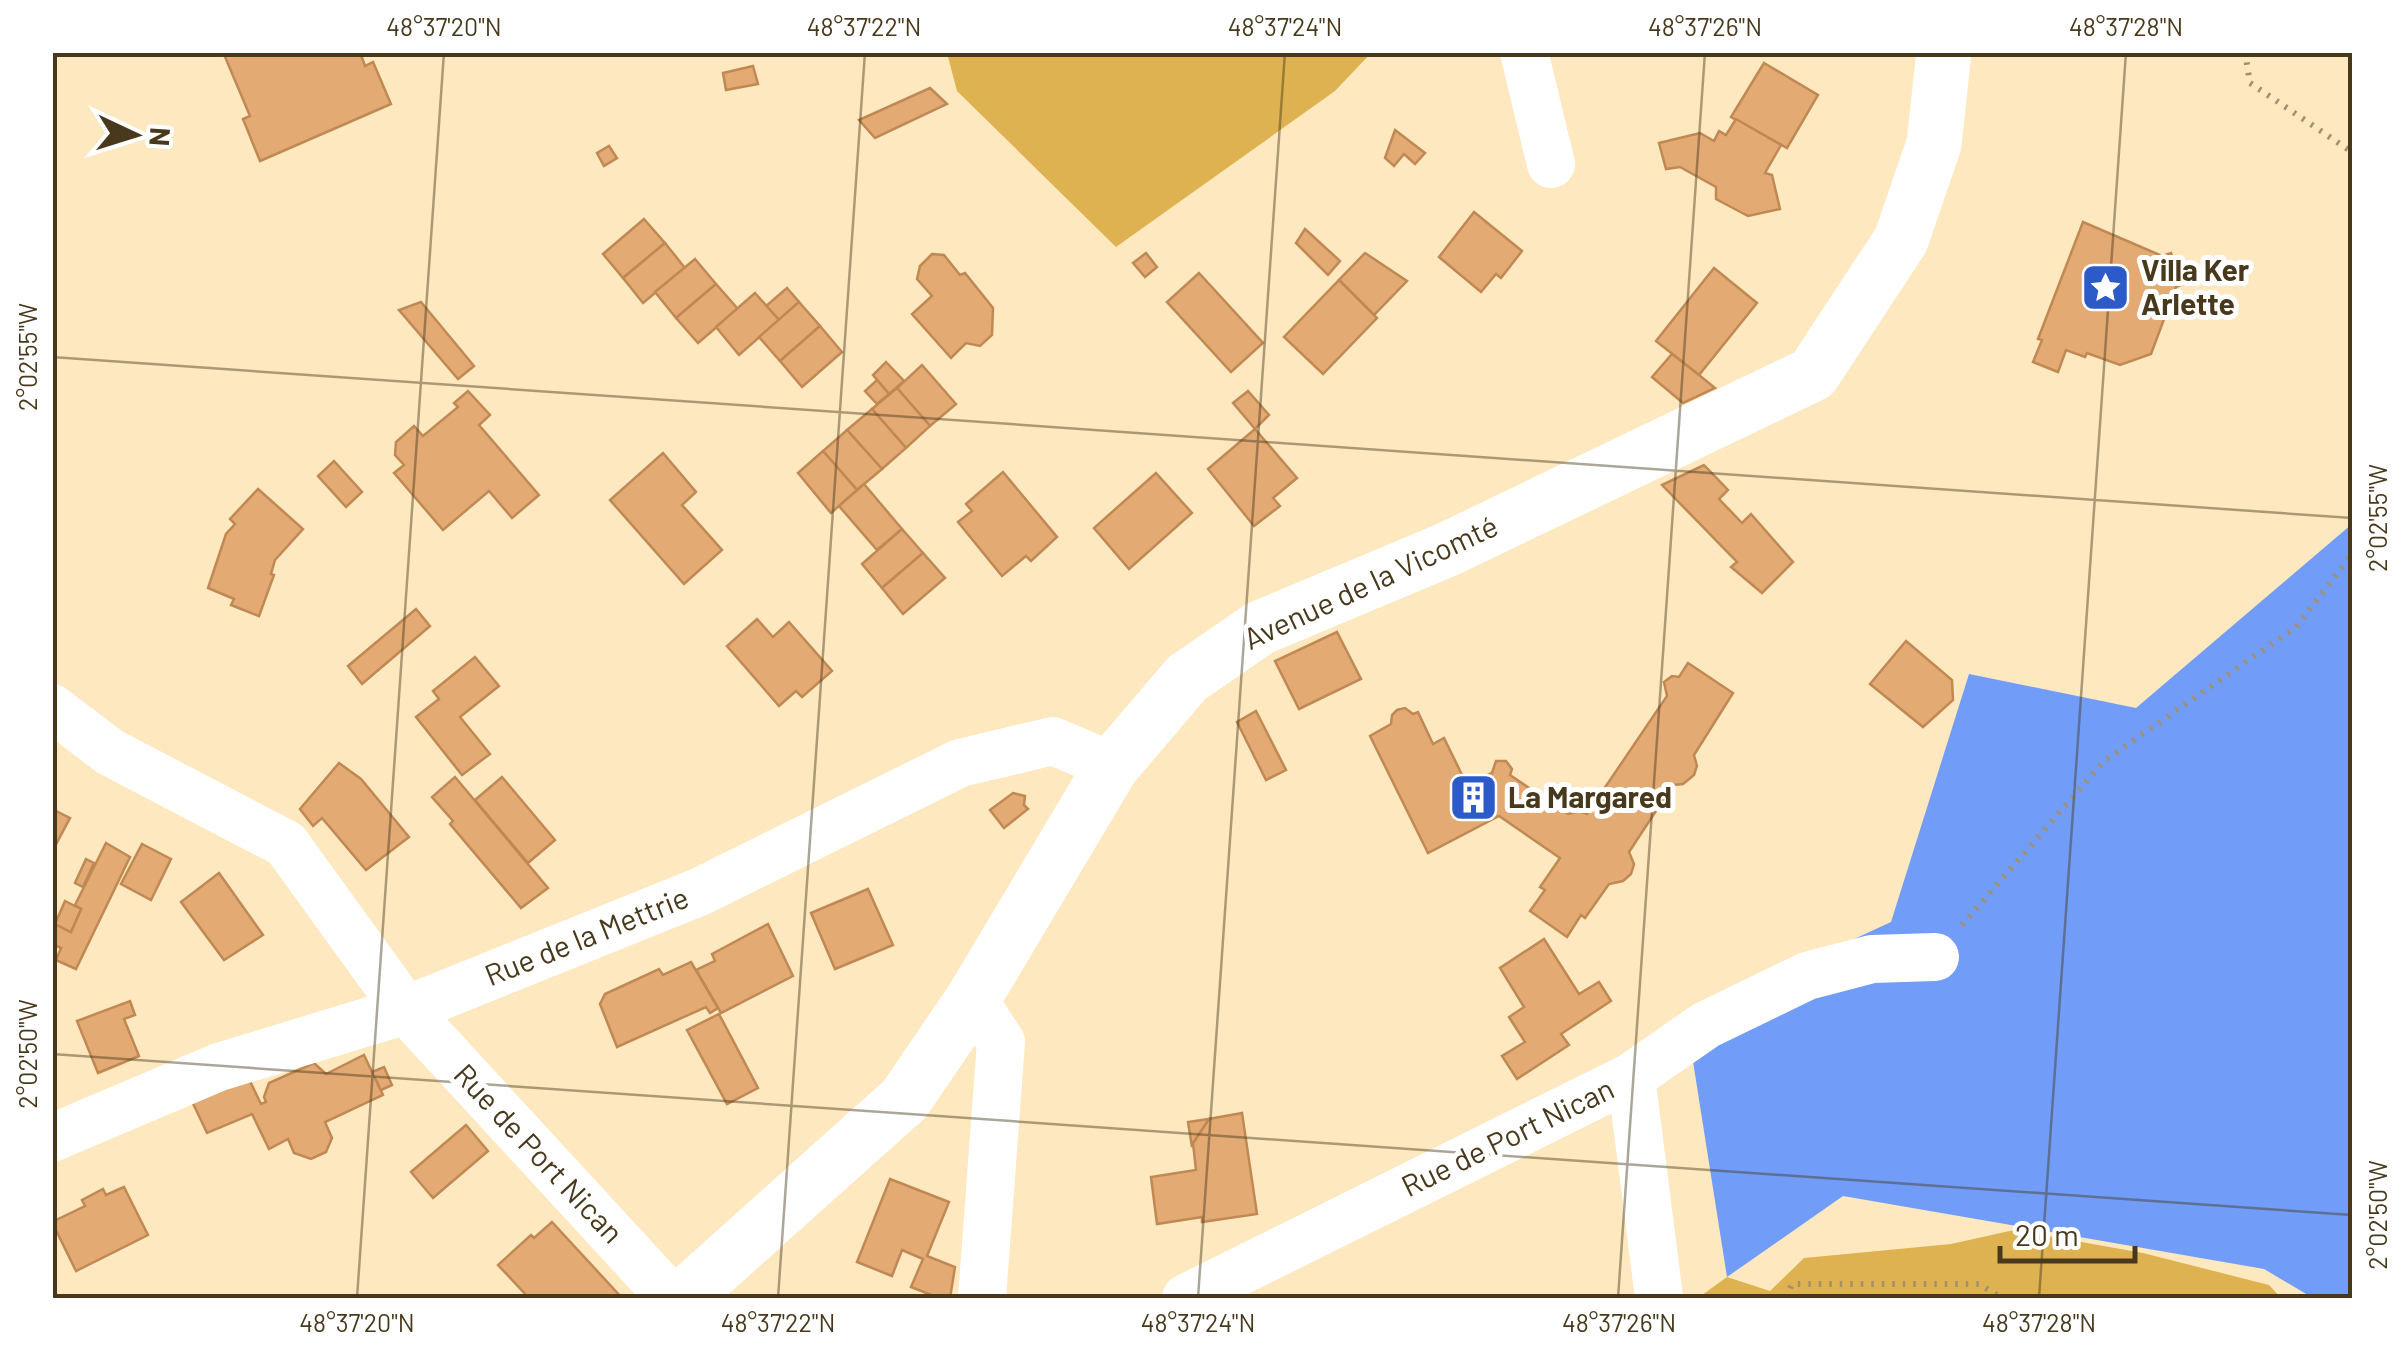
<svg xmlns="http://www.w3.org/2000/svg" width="2405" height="1351" font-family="Barlow,sans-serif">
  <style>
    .green { fill: #dfb251 }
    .water { fill: #719cf8 }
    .building { fill: #e3aa74; stroke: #c08954; stroke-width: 2.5 }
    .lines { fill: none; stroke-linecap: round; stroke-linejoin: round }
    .path { stroke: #a3906d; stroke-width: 6; stroke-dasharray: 2.5 8; stroke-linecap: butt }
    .minor { stroke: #fff; stroke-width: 48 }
    .major { stroke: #fff; stroke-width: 55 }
    .ticks { fill: none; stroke: #48391c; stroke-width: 2.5; stroke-opacity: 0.45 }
    .labels { text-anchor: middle; stroke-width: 10; stroke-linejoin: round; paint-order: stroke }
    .poi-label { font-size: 30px; font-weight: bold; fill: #48391c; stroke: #fff; text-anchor: start }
    .street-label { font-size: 30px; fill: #48391c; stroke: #fff }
    .neatline { fill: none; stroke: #48391c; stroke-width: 4 }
    .ticks-label { font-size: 25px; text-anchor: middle; fill: #48391c }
  </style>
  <rect width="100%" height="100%" fill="#fee8bf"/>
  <g class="green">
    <path d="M947,53v-1l424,1 -36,38 -219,156 -159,-156z"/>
    <path d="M2014,1230l129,23 126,32 12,13h-583l29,-21 43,14 34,-33 147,-14z"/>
  </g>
  <path class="water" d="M2352,524v774h-39l-49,-29 -421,-73 -116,81 -41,-260 205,-95 78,-248 167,34z"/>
  <g class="building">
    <path d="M223,52h137l5,14 8,-4 18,42 -131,57 -17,-42 7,-3z"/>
    <path d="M1764,63l54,32 -31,53 -56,-31z"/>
    <path d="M753,66l5,18 -32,6 -3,-17z"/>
    <path d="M930,88l17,16 -72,34 -16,-18z"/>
    <path d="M1736,119l45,26 -16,28 7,2 8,34 -32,7 -32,-17v-12l-36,-20 -14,2 -7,-26 41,-10 14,8 5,-10 7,4z"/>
    <path d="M1395,130l30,23 -10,11 -11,-10 -10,12 -9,-8z"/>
    <path d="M609,146l8,12 -13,8 -7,-13z"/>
    <path d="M1474,212l48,39 -21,27 -5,-4 -15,18 -42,-35z"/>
    <path d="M644,219l21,24 -42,35 -20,-24z"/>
    <path d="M2083,222l79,34 9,-3 12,31 -7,3 -25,67 -31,11 -33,-12 -2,4 -19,-7 -8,22 -25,-10 9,-22 -4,-1z"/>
    <path d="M1305,229l35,32 -12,14 -32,-32z"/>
    <path d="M665,243l20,25 -42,35 -20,-25z"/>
    <path d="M1146,253l11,14 -12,10 -12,-14z"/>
    <path d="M1365,253l42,28 -33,34 -35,-35z"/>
    <path d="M932,254l12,1 16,20 5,-2 28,35 -1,27 -12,11 -14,-3 -15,15 -39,-44 20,-18 -15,-17 3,-13z"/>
    <path d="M695,259l21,25 -40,34 -21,-26z"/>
    <path d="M1714,268l43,35 -58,72 -43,-34z"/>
    <path d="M1199,273l64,70 -32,29 -64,-70z"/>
    <path d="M1339,280l38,38 -54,56 -39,-37z"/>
    <path d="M716,284l22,25 -40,34 -22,-25z"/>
    <path d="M787,288l12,14 -20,18 -13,-14z"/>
    <path d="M755,293l24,27 -40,35 -23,-28z"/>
    <path d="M421,302l53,64 -16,13 -59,-69z"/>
    <path d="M799,302l21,24 -40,35 -21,-24z"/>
    <path d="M820,326l22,26 -40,35 -22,-26z"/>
    <path d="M1672,354l27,21 16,13 -32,15 -31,-26z"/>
    <path d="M886,362l18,19 -15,13 -16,-19z"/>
    <path d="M922,365l34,39 -26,22 -33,-38z"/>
    <path d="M877,380l12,14 -12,10 -12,-13z"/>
    <path d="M897,388l33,38 -24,22 -34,-39z"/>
    <path d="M468,391l22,24 -11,10 60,70 -27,23 -23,-27 -46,39 -49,-57 10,-8 -9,-10 1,-13 18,-16 9,10 35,-29 -4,-4z"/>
    <path d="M1248,391l21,24 -14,14 -22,-26z"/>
    <path d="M872,409l34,39 -24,21 -35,-39z"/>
    <path d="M1255,429l42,49 -24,20 7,8 -26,20 -46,-57z"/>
    <path d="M847,430l35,39 -25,21 -34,-39z"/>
    <path d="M823,451l34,39 -26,23 -33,-40z"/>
    <path d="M663,453l33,39 -14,13 40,45 -38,34 -74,-84z"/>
    <path d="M334,461l28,31 -16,15 -28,-31z"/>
    <path d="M1704,465l24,25 -9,9 23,24 9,-9 42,48 -31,31 -31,-26 6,-5 -75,-77z"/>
    <path d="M1003,472l54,65 -26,24 -5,-5 -24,20 -44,-54 14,-11 -6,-7z"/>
    <path d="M1156,473l36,40 -63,56 -35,-41z"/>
    <path d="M864,484l38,45 -25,21 -38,-44z"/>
    <path d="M258,489l45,40 -28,31 -4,14 3,1 -15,41 -28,-11 3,-6 -26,-11 18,-54 9,-10 -5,-5z"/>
    <path d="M902,529l21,24 -41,35 -20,-24z"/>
    <path d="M923,553l22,25 -42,36 -21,-26z"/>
    <path d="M416,609l14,17 -68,58 -14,-18z"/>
    <path d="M757,619l16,18 16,-15 43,49 -30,26 -6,-6 -17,15 -52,-60z"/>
    <path d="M1337,632l24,47 -62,30 -24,-48z"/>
    <path d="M1906,641l46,39 1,20 -30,27 -53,-43z"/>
    <path d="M475,657l24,29 -39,31 30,37 -28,21 -46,-58 23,-18 -6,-8z"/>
    <path d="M1688,663l45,30 -39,62 3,11 -3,9 -11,9 -10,1 -44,67 5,12 -3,10 -8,7 -14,3 -24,34 -4,-3 -14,22 -37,-26 15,-21 -5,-3 20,-29 -61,-42 -71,37 -58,-117 21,-12 1,-9 5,-5 8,-2 8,6 5,-2 15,32 11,-6 23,47 25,-12 4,-12h10l6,8 -2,6 58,39 11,-3 8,3 80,-118 -3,-14 8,-6 7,1z"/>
    <path d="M1256,711l30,59 -20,10 -29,-58z"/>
    <path d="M339,763l22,16 48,58 -43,33 -44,-52 -9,8 -13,-17z"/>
    <path d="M455,777l93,111 -27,20 -71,-84 3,-3 -21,-24z"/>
    <path d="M502,777l53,63 -27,23 -53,-63z"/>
    <path d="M1013,793l12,3 -1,9 4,4 -24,19 -14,-18z"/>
    <path d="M52,809l18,9 -18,34z"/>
    <path d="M106,843l24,14 -54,112 -20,-9 5,-12 -9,-4v-15l3,-5 16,8 10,-23 -6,-4z"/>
    <path d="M142,844l29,15 -20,41 -30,-16z"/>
    <path d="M86,859l8,4 -11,24 -8,-4z"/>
    <path d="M219,873l44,62 -39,25 -43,-58z"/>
    <path d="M868,889l25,56 -58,24 -24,-56z"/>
    <path d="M65,901l16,8 -10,23 -16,-8z"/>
    <path d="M768,924l25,52 -72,37 -25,-43 19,-9 -3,-7z"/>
    <path d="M1544,939l35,55 20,-12 12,19 -50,33 8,11 -52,34 -15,-23 23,-14 -16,-25 15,-10 -24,-39z"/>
    <path d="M691,962l27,46 -8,5 -4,-6 -89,40 -17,-43 5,-10 54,-25 4,6z"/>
    <path d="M130,1001l5,14 -11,4 15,37 -41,17 -21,-52z"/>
    <path d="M719,1014l39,74 -31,16 -40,-74z"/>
    <path d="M364,1055l19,40 -58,27 7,16 -6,14 -15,7 -17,-6 -6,-14 -19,10 -17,-35 -45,19 -18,-38 57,-22 15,31 5,-2 -2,-5 5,-14 45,-20 12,11z"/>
    <path d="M384,1067l8,18 -11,5 -9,-18z"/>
    <path d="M1242,1113l15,101 -55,8v-5l-45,7 -6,-47 45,-7 -3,-27 16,-24z"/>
    <path d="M1209,1119l-16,24 -1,4 -4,-25z"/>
    <path d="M466,1125l22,26 -55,47 -22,-26z"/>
    <path d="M890,1179l59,23 -22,54 28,11 -5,31h-11l-28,-11 12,-28 -21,-9 -10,26 -35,-14z"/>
    <path d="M124,1187l24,48 -72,36 -24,-49 33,-16 -3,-6 21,-11 3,6z"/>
    <path d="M552,1222l70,76h-93l-31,-33 33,-30 3,3z"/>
  </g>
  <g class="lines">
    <g class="path">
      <path d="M2245,52l5,31 102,69"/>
      <path d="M1962,925l142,-164 192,-134 56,-73"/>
      <path d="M1786,1298l6,-14h187l23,14"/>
    </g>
    <g class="minor">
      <path d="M1524,52l27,112"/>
      <path d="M52,708l58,44 176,92 120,166 265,288"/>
      <path d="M973,999l28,43 -19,256"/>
      <path d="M1631,1077l28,220"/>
      <path d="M52,1138l167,-71 187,-57 293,-118 261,-129 93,-22 59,25"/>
      <path d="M1186,1298l445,-221 75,-52 101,-49 65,-17 63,-2"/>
    </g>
    <path class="major" d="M683,1298l222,-199 68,-100 139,-233 75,-88 73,-50 186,-78 367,-176 88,-134 33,-96 10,-92"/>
  </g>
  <path class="ticks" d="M52,357l2300,161M52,1054l2300,161M357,1298l87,-1246M778,1298l87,-1246M1198,1298l87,-1246M1618,1298l87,-1246M2039,1298l87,-1246"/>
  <defs>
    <symbol id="sight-square" viewBox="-11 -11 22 22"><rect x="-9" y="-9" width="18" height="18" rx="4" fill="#2c5bc9" stroke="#fff"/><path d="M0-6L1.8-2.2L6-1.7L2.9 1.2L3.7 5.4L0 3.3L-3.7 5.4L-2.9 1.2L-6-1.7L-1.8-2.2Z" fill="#fff"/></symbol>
    <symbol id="building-square" viewBox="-11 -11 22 22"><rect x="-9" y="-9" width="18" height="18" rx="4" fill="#2c5bc9" stroke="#fff"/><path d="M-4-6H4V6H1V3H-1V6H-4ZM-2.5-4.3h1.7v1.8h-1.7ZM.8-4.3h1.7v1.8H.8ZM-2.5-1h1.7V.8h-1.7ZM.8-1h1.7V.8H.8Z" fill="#fff"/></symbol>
  </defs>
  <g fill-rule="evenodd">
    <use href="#sight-square" x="2078" y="260" width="55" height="55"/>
    <use href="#building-square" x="1446" y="770" width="55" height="55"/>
  </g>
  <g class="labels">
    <g class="poi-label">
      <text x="2141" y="281">Villa Ker<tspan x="2141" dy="34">Arlette</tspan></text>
      <text x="1508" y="808">La Margared</text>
    </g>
    <g class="street-label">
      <text transform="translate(1371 583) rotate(-25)" y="10">Avenue de la Vicomté</text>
      <text transform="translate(587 937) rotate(-22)" y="10">Rue de la Mettrie</text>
      <text transform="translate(1508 1138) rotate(-26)" y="10">Rue de Port Nican</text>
      <text transform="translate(538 1154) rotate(47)" y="10">Rue de Port Nican</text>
    </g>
  </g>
  <rect width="2405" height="1351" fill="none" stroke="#ffffff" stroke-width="110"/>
  <g transform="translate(135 135) rotate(94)" stroke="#ffffff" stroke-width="8" paint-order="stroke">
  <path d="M0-8L18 38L0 25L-18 38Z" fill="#48391c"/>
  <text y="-15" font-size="28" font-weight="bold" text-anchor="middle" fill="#48391c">N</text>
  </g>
  <path d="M2000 1246v15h135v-15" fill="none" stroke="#48391c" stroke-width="5"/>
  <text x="2015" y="1246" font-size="30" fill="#48391c" stroke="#ffffff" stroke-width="8" paint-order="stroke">20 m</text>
  <rect x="55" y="55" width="2295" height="1241" class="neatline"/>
  <g class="ticks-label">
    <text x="444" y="36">48°37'20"N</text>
    <text x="864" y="36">48°37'22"N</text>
    <text x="1285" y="36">48°37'24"N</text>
    <text x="1705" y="36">48°37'26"N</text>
    <text x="2126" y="36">48°37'28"N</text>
    <text transform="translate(28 357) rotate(-90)" y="9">2°02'55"W</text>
    <text transform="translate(2378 518) rotate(-90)" y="9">2°02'55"W</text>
    <text transform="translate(28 1054) rotate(-90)" y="9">2°02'50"W</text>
    <text transform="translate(2378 1215) rotate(-90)" y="9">2°02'50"W</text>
    <text x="357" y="1332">48°37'20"N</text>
    <text x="778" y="1332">48°37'22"N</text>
    <text x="1198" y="1332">48°37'24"N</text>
    <text x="1619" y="1332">48°37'26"N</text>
    <text x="2039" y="1332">48°37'28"N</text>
  </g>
</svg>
